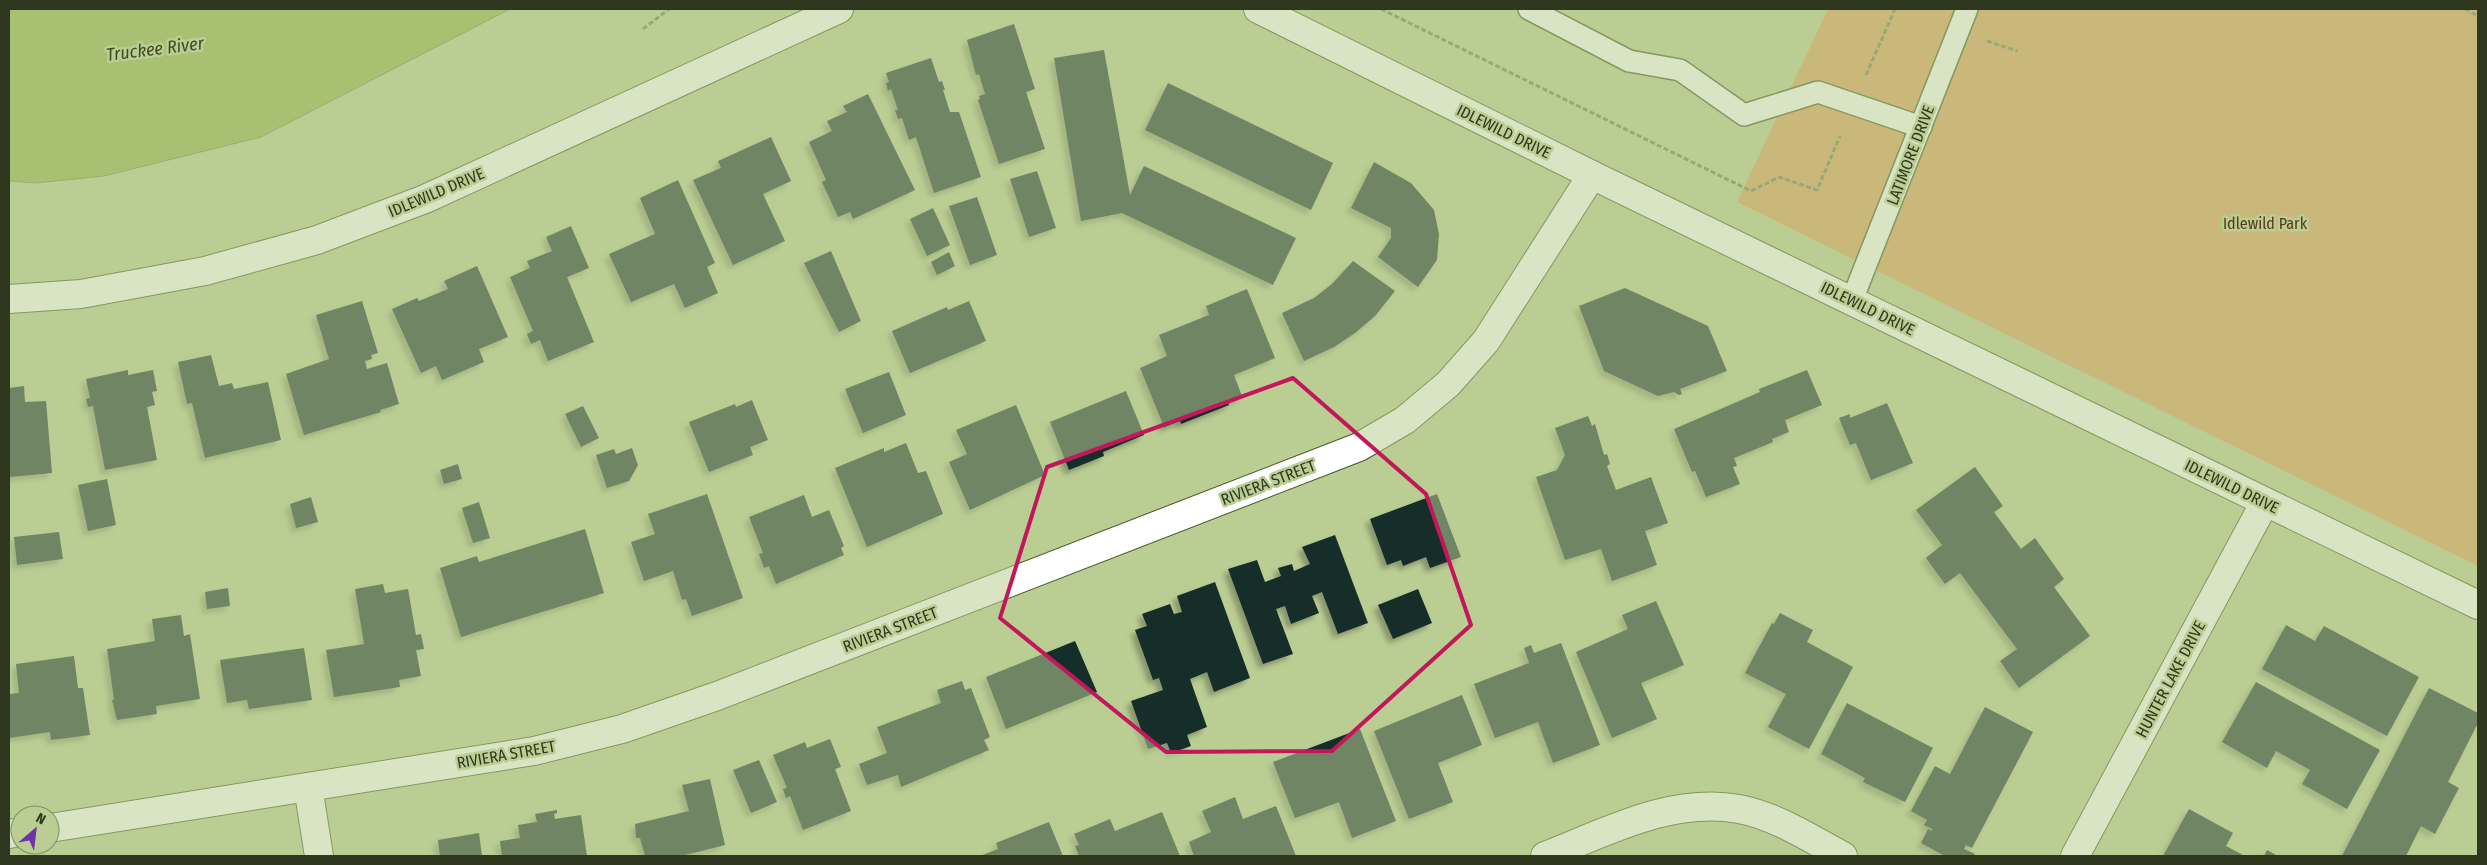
<svg xmlns="http://www.w3.org/2000/svg" width="2487" height="865" font-family="'Fira Sans Condensed',sans-serif">
  <style>
    .green { fill: #de9b5b }
    .water { fill: #91af47; stroke: #748b3b }
    .building { fill: #192d2a; filter: url(#shadow) }
    .lines { fill: none; stroke-linecap: round; stroke-linejoin: round }
    .lane-casing { stroke: #47561f; stroke-width: 24 }
    .street-casing { stroke: #47561f; stroke-width: 30 }
    .secondary-casing { stroke: #47561f; stroke-width: 30 }
    .path { stroke: #707d55; stroke-width: 3; stroke-dasharray: 5 2.5; stroke-linecap: butt }
    .lane { stroke: #fff; stroke-width: 21 }
    .street { stroke: #fff; stroke-width: 28 }
    .secondary { stroke: #fff; stroke-width: 28 }
    .marked { fill: none; stroke: #c2185b; stroke-width: 4; stroke-linejoin: round }
    .labels { text-anchor: middle; stroke-width: 5; stroke-linejoin: round; paint-order: stroke }
    .street-label { font-size: 16px; fill: #30371f; stroke: #bacd93 }
    .park-label { font-size: 16px; fill: #5b3a1a; stroke: #bacd93 }
    .water-label { font-size: 18px; font-style: italic; fill: #3f4b21; stroke: #bacd93 }
  </style>
  <defs>
    <filter id="shadow"><feDropShadow dx="-4.5" dy="4.5" stdDeviation="2.5" flood-color="#0004"/></filter>
  </defs>
  <rect width="100%" height="100%" fill="#bacd93"/>
  <path class="green" d="M1828,9h650v557l-741,-364z"/>
  <path class="water" d="M9,9h501l-249,128 -157,39 -68,7 -27,-2z"/>
  <g class="building">
    <path d="M1014,24l21,65 -9,3 19,57 -46,15 -21,-64 2,-1 -1,-3 6,-2 -6,-20 -3,1 -9,-35z"/>
    <path d="M1104,50l26,145 14,-29 152,72 -23,47 -151,-72 -41,8 -27,-163z"/>
    <path d="M931,58l8,24 3,-1 3,9h-2l7,22h9l22,65 -47,16 -18,-56 -7,3 -7,-22 -4,1 -3,-9h3l-7,-21 -3,2 -2,-8 3,-1 -3,-9z"/>
    <path d="M1168,83l165,80 -22,47 -166,-80z"/>
    <path d="M868,94l47,96 -62,29 -3,-7 -12,5 -16,-35 4,-2 -17,-38 23,-11 -5,-10 20,-9 -4,-6z"/>
    <path d="M771,137l20,44 -28,13 22,47 -52,24 -40,-85 28,-12 -3,-7z"/>
    <path d="M1374,162l37,21 23,27 5,24 -2,26 -19,27 -40,-30 13,-19v-10l-40,-20z"/>
    <path d="M1037,171l19,57 -27,9 -19,-58z"/>
    <path d="M678,180l37,83 -8,4 11,26 -33,15 -11,-24 -43,18 -22,-48 46,-20 -15,-36z"/>
    <path d="M977,197l20,58 -27,10 -21,-59z"/>
    <path d="M933,208l17,37 -23,11 -17,-37z"/>
    <path d="M571,226l18,42 -22,9 27,65 -46,19 -8,-21 -9,4 -4,-10 6,-3 -23,-54 20,-9 -3,-7 25,-10 -6,-14z"/>
    <path d="M831,251l30,70 -22,11 -35,-69z"/>
    <path d="M949,252l6,14 -18,9 -6,-13z"/>
    <path d="M1353,261l42,30 -20,25 -20,17 -21,14 -30,14 -22,-48 32,-15 18,-14z"/>
    <path d="M477,266l31,71 -29,12 5,13 -42,18 -6,-14 -15,7 -29,-64 25,-11 2,3 29,-12 -4,-8z"/>
    <path d="M1625,288l83,38 19,45 -47,18 2,5 -3,1 -5,-3 -16,4 -54,-25 -25,-65z"/>
    <path d="M1247,289l28,69 -41,17 8,21 -14,6 1,3 -48,19 -1,-3 -16,6 -24,-59 27,-12 -8,-21 50,-20 -3,-9z"/>
    <path d="M362,301l16,52 -7,2 1,4 -7,2 2,8 20,-6 12,41 -19,6 1,2 -77,23 -18,-61 43,-15 -13,-44z"/>
    <path d="M969,301l17,40 -76,32 -18,-42 55,-24 1,3z"/>
    <path d="M211,355l8,31 13,-3 2,6 34,-7 13,58 -76,18 -13,-55 -5,1 -9,-42z"/>
    <path d="M128,370v5l25,-5 4,21 -5,1 3,13 -8,2 10,53 -52,10 -12,-64 -5,1 -2,-8 4,-1 -4,-19z"/>
    <path d="M1807,370l15,35 -37,15 4,12 -17,7 1,3 -39,16 3,8 -4,1 7,17 -34,13 -11,-26 -3,1 -18,-43 86,-37 -1,-3z"/>
    <path d="M889,372l17,43 -43,18 -18,-44z"/>
    <path d="M24,386l1,16 21,-1 6,72 -43,4v-89z"/>
    <path d="M1126,391l18,44 -41,17 1,4 -35,14 -19,-48z"/>
    <path d="M752,400l16,40 -18,7 3,8 -44,17 -20,-50 46,-18 1,3z"/>
    <path d="M1887,403l26,60 -42,17 -15,-37 -6,2 -11,-27 11,-4v4z"/>
    <path d="M1016,405l29,70 -75,35 -21,-48 18,-8 -11,-24z"/>
    <path d="M583,406l16,32 -18,9 -16,-33z"/>
    <path d="M1588,416l4,10 3,-2 9,31 3,-1 3,10 -3,2 9,24 35,-13 17,46 -23,8 12,34 -45,16 -11,-32 -36,11 -29,-83 21,-7 8,-15 -10,-27z"/>
    <path d="M906,443l12,30 8,-2 17,43 -76,33 -32,-79 49,-20v4z"/>
    <path d="M632,448l6,17 -9,16 -22,7 -11,-33 18,-6 2,5z"/>
    <path d="M458,464l4,15 -18,5 -4,-14z"/>
    <path d="M1975,467l28,39 -9,6 27,37 14,-11 29,41 -10,8 36,49 -71,52 -19,-27 17,-12 -57,-76 -15,11 -19,-26 16,-13 -26,-35z"/>
    <path d="M107,479l9,46 -28,6 -10,-46z"/>
    <path d="M707,494l36,104 -51,18 -6,-17 -4,1 -9,-29 -29,10 -13,-39 24,-8 -7,-20z"/>
    <path d="M1437,494l24,63 -31,11 -4,-11 -23,9 -2,-6 -14,5 -17,-46z"/>
    <path d="M804,495l8,22 17,-7 15,36 -3,2 3,7 -68,29 -7,-18 -5,2 -5,-14 4,-1 -14,-36z"/>
    <path d="M311,497l7,25 -22,6 -6,-24z"/>
    <path d="M479,502l11,36 -17,5 -11,-35z"/>
    <path d="M585,529l19,64 -143,44 -21,-69 37,-12 2,6z"/>
    <path d="M59,532l4,27 -46,6 -3,-28z"/>
    <path d="M1335,535l33,88 -30,11 -16,-42 -10,4 7,17 -28,11 -6,-18 -9,3 17,45 -30,10 -35,-95 29,-9 8,22 16,-6 -3,-8 14,-4 2,7 16,-7 -8,-17z"/>
    <path d="M1215,582l35,96 -36,14 -7,-20 -17,7 17,48 -20,8 4,11 -20,7 -4,-10 -19,6 -17,-48 32,-11 -4,-12 -6,2 -18,-50 12,-4 -5,-12 28,-10 4,10 8,-2 -5,-16z"/>
    <path d="M383,584l2,9 23,-4 8,46 5,-1 3,15 -8,1 5,26 -22,4 1,7 -66,10 -8,-47 38,-6 -9,-55z"/>
    <path d="M228,588l2,18 -23,3 -2,-17z"/>
    <path d="M1418,589l14,34 -39,16 -15,-34z"/>
    <path d="M1656,601l28,64 -43,18 16,36 -45,19 -36,-86 52,-23 -6,-14z"/>
    <path d="M1780,613l33,17 -6,12 46,25 -44,82 -41,-22 18,-33 -41,-21 27,-50 2,1z"/>
    <path d="M181,615l3,21 6,-2 10,65 -44,7 1,8 -40,6 -5,-20h2l-7,-51 48,-8 -3,-22z"/>
    <path d="M2286,625l29,16 9,-15 95,51 -32,59 -125,-67z"/>
    <path d="M1075,641l22,51 -91,37 -20,-52z"/>
    <path d="M1561,643l39,102 -47,18 -15,-41 -43,16 -21,-54 55,-21 -5,-15 7,-3 3,8z"/>
    <path d="M304,648l8,52 -63,9 -2,-9 -20,3 -7,-43z"/>
    <path d="M74,656l4,32h5l7,47 -39,5 -1,-8 -41,6v-44l10,-1 -3,-29z"/>
    <path d="M962,681l3,9 6,-2 19,49 -6,3 5,10 -88,37 -3,-12 -31,10 -8,-21 28,-11 -10,-26 64,-24 -4,-13z"/>
    <path d="M2256,682l124,68 -33,59 -45,-25 8,-14 -34,-19 -9,17 -45,-26z"/>
    <path d="M2429,688l49,25v10l-30,59 11,6 -24,46 -14,-8 -15,30h-64z"/>
    <path d="M1462,695l20,50 -44,18 15,39 -44,17 -35,-88z"/>
    <path d="M1847,703l86,45 -28,54 -42,-20 2,-4 -44,-24z"/>
    <path d="M1985,707l48,25 -61,116 -6,-3 -2,4 11,5 -2,2h-28l-24,-13 7,-14 4,2v-2l-8,-4 3,-5 -16,-9 24,-45 15,8z"/>
    <path d="M1360,729l36,92 -44,17 -13,-36 -44,16 -22,-56z"/>
    <path d="M830,739l11,28 -6,2 16,42 -48,19 -13,-34 -4,2 -3,-9 4,-1 -14,-33 32,-13 2,6z"/>
    <path d="M759,760l18,42 -26,11 -18,-43z"/>
    <path d="M710,779l15,66 -44,11h-36l-5,-18h-4l-1,-14 54,-13 -7,-26z"/>
    <path d="M1235,797l8,22 33,-13 20,50h-102l-5,-14 22,-10 -9,-21z"/>
    <path d="M2189,809l44,24 -7,13 19,10h-82z"/>
    <path d="M557,810v3l-3,1 1,5 26,-4 6,41h-85l-2,-15 20,-3 -2,-13 19,-3 -2,-8z"/>
    <path d="M1162,812l18,44h-101l-4,-10 4,-1 -5,-11 36,-15 5,12z"/>
    <path d="M1049,822l14,34h-83l18,-7 -2,-6z"/>
    <path d="M479,833l3,23h-42l-2,-16z"/>
    <path d="M2267,850l11,6h-14z"/>
  </g>
  <g class="lines">
    <defs>
      <g id="lane">
        <path d="M1529,9l100,52 51,9 64,45 74,-23 103,35"/>
        <path d="M1852,300l115,-291"/>
      </g>
      <g id="street">
        <path d="M308,787l11,69"/>
        <path d="M50,828l484,-77 88,-22 95,-33 642,-249 46,-27 43,-36 38,-43 106,-166"/>
        <path d="M9,834l11,-2"/>
        <path d="M1545,856c62,-24 125,-59 194,-47 37,7 72,30 104,47"/>
      </g>
      <g id="secondary">
        <path d="M1258,9l334,166 886,430"/>
        <path d="M9,299l72,-5 124,-23 112,-31 108,-41 414,-190"/>
        <path d="M2075,856l190,-354"/>
      </g>
    </defs>
    <use href="#lane" class="lane-casing"/>
    <use href="#street" class="street-casing"/>
    <use href="#secondary" class="secondary-casing"/>
    <g class="path">
      <path d="M1381,9l370,182 28,-14 38,13 23,-54"/>
      <path d="M2465,9l13,7"/>
      <path d="M643,29l26,-20"/>
      <path d="M1987,41l30,10"/>
      <path d="M1866,75l29,-66"/>
    </g>
    <use href="#lane" class="lane"/>
    <use href="#street" class="street"/>
    <use href="#secondary" class="secondary"/>
  </g>
  <path d="M0 0H2487V865H0ZM1293,378l133,116 45,131 -139,126 -166,1 -166,-134 47,-151z" fill="#bacd93" fill-opacity=".55" fill-rule="evenodd"/>
  <path class="marked" d="M1293,378l133,116 45,131 -139,126 -166,1 -166,-134 47,-151z"/>
  <g class="labels">
    <g class="street-label">
      <text transform="translate(1504 131) rotate(26)" y="6">IDLEWILD DRIVE</text>
      <text transform="translate(1910 155) rotate(-69)" y="6">LATIMORE DRIVE</text>
      <text transform="translate(436 192) rotate(-23)" y="6">IDLEWILD DRIVE</text>
      <text transform="translate(1868 308) rotate(26)" y="6">IDLEWILD DRIVE</text>
      <text transform="translate(1268 482) rotate(-21)" y="6">RIVIERA STREET</text>
      <text transform="translate(2232 486) rotate(26)" y="6">IDLEWILD DRIVE</text>
      <text transform="translate(890 629) rotate(-21)" y="6">RIVIERA STREET</text>
      <text transform="translate(2170 679) rotate(-62)" y="6">HUNTER LAKE DRIVE</text>
      <text transform="translate(506 754) rotate(-10)" y="6">RIVIERA STREET</text>
    </g>
    <g class="park-label">
      <text x="2265" y="229">Idlewild Park</text>
    </g>
    <g class="water-label">
      <text transform="translate(155 49) rotate(-7)" y="6">Truckee River</text>
    </g>
  </g>
  <rect width="2487" height="865" fill="none" stroke="#30371f" stroke-width="20"/>
  <g transform="translate(35 830) rotate(28)"><circle r="24" fill="#bacd93" stroke="#839165"/>
  <path d="M0-4L9 19L0 12L-9 19Z" fill="#6e33a9"/>
  <text y="-8" font-size="14" font-weight="bold" text-anchor="middle" fill="#30371f">N</text>
  </g>
</svg>
